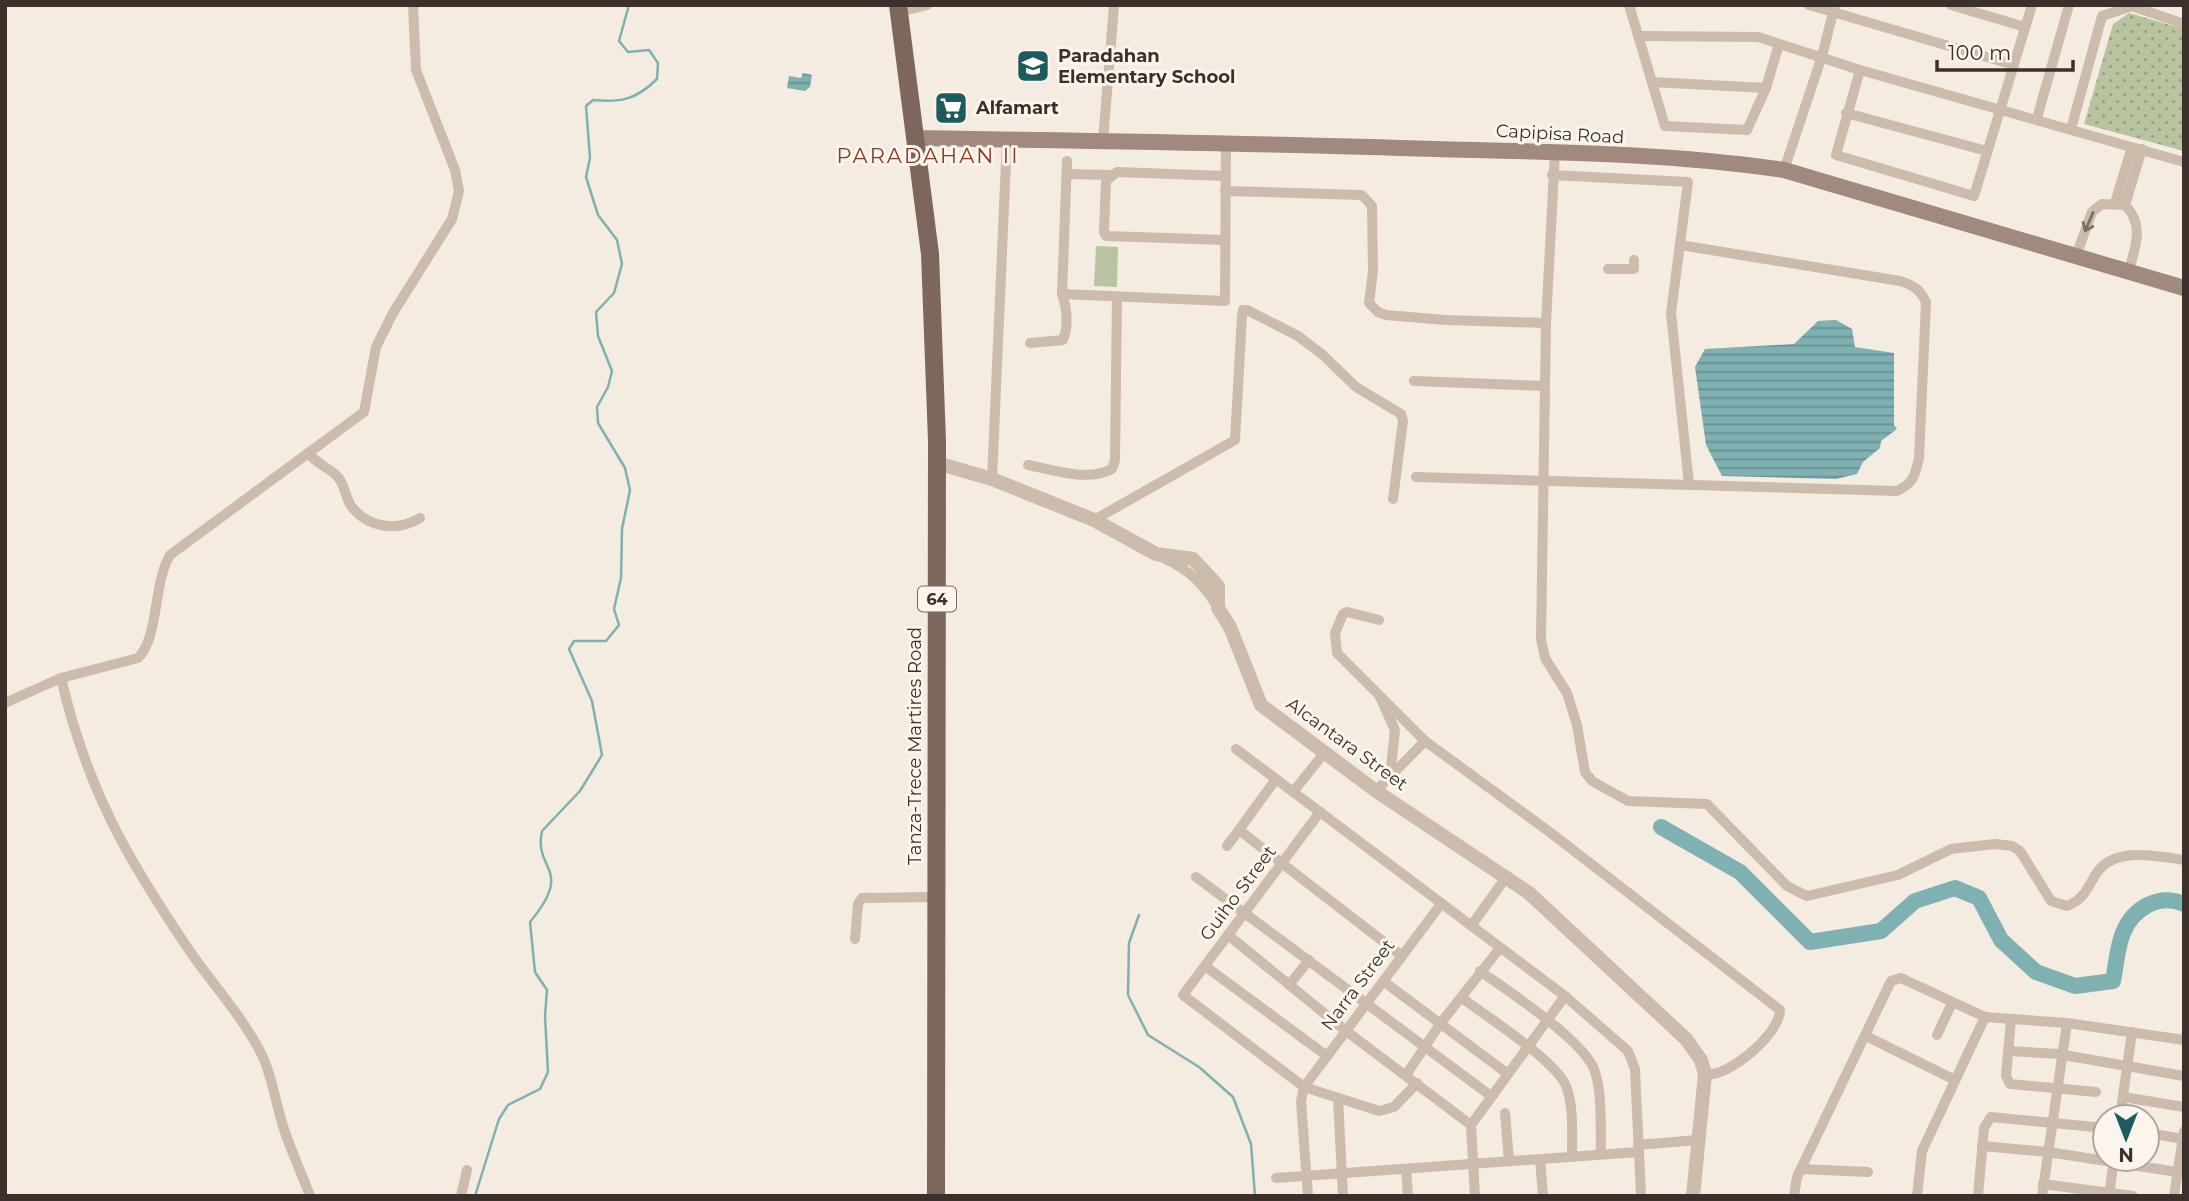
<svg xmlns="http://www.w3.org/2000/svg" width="2189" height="1201" font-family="Montserrat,sans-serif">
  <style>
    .grass { fill: #b8c4a0 }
    .park { fill: url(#park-dots) }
    .water { fill: url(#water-rules) }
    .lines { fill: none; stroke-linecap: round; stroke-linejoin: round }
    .stream { stroke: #7fb0b2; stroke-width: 2.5 }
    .river { stroke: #7fb0b2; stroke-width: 16 }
    .minor { stroke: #cdbbac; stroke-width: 10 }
    .tertiary { stroke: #cdbbac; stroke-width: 14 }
    .secondary { stroke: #a18a7d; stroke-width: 16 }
    .primary { stroke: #7d675c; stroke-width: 18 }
    .oneway { stroke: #7d6f65 }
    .labels { text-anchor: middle; stroke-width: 6; stroke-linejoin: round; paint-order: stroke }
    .shield { fill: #fbf5ee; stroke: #756b66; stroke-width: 2 }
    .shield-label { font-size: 16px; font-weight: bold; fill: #3b302b }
    .poi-label { font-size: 18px; font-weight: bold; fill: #3b302b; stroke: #fbf5ee; text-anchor: start }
    .street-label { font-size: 18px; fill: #3b302b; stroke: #fbf5ee }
    .quarter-label { font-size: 21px; letter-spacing: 2px; fill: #8c3b22; stroke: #fbf5ee }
  </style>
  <defs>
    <pattern id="park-dots" width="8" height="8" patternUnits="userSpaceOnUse" patternTransform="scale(1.75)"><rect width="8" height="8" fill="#b8c4a0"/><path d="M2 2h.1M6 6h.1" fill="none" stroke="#97a083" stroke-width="1.8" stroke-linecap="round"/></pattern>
    <pattern id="water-rules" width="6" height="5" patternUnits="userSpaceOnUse" patternTransform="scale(1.75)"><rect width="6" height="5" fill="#7fb0b2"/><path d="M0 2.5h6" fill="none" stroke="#699091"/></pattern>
  </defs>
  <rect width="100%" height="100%" fill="#f4ebe1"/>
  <path class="grass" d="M1096,246l22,1 -1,40 -23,-1z"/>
  <path class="park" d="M2129,13l55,16v122l-100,-27 29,-100z"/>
  <g class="water">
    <path d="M803,73l9,2 -2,12 -5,4 -18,-3 2,-12 12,2z"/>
    <path d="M1836,320l16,9 3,18 39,6v72l3,4 -16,12 -1,7 -17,14 -6,12 -21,5 -114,-3 -16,-31 -11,-78 10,-18 89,-5 24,-23z"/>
  </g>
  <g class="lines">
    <g class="stream">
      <path d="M1139,915l-10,28 -1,52 20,40 51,32 34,30 18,47 4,52"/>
      <path d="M475,1196l24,-77 9,-14 32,-16 8,-17 -3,-56 2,-26 -12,-18 -5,-50c45,-54 3,-51 12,-91l38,-40 22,-36 -10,-54 -23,-52 5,-8h32l13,-16 -5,-16 7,-31 1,-49 8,-39 -5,-22 -27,-45 -1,-16 11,-20 4,-16 -14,-35 -2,-24 18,-19 8,-29 -5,-24 -19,-25 -12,-38 4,-19 -4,-52 7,-6c28,3 44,-1 64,-21l1,-16 -9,-13 -21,2 -9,-11 10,-36"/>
    </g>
    <path class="river" d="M1661,827l79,45 70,70 71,-11 34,-30 40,-13 24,10 22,42 35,32 39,14 38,-5c3,-15 4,-34 10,-48 10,-25 36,-40 61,-29"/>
    <g class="minor">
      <path d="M1629,5l36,121 82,4 19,-42 13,-44"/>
      <path d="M1809,5l205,60"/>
      <path d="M1951,5l74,22"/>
      <path d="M899,12l28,-7"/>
      <path d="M1638,36l120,1 102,33 324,92"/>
      <path d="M1860,70l-24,85 138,41 58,-191"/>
      <path d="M1652,82l114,6"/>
      <path d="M1846,113l141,38"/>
      <path d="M2037,118l32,-113"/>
      <path d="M2071,129l31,-113 30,-10 52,18"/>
      <path d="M1103,141l11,-136"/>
      <path d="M1555,152l-9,171 -5,316 4,19 22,35 10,32 8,47 7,9 36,20 79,3 80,82 20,10 91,-21 53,-26 44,-5 17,2 8,5 31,50 16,5c17,-7 20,-17 29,-32 18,-28 60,-18 88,-14"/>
      <path d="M1784,170l38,-114 13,-51"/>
      <path d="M1067,174l43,1"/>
      <path d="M1552,175l136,7 -17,131 18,171"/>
      <path d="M1225,191l137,4 10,11 1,65 -4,32 9,9 8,3 59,5 101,3"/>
      <path d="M2115,203l17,-56"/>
      <path d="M2125,205l17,-56"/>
      <path d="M1225,240l-119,-4 -2,-4 2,-51 11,-9 108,4"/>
      <path d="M2076,256l16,-44 10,-8 23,1c20,20 10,42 4,66"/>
      <path d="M1608,269h26v-9"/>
      <path d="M1062,294l163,7 1,-159"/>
      <path d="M1030,343l33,-3c6,-15 4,-31 -1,-46l5,-133"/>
      <path d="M1414,381l131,5"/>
      <path d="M308,453c10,12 20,14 29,23 8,8 8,21 14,30 17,22 46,26 69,12"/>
      <path d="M1028,465c27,5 59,17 84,4l3,-9 2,-163"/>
      <path d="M1416,477l481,14c17,-8 18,-16 22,-33l7,-156c-6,-12 -12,-17 -26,-21l-220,-36"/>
      <path d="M992,479l15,-340"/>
      <path d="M1094,520l141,-80 7,-124 1,-6h4l51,26 25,19 33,32 45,27 2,7 -10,78"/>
      <path d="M1165,559c25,11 39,26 53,49"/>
      <path d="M1379,620l-32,-8 -4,2 -8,19 2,20 88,88 126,92 229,177c0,23 -51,68 -75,64"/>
      <path d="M61,678c26,111 65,179 128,272 24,35 54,67 73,105 11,24 14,51 23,77 7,21 17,42 25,64"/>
      <path d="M1380,697l15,33 -5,47"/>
      <path d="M5,703l56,-25 77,-20c21,-20 15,-75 32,-103l194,-143 12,-65 17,-34 59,-94 7,-28 -4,-21 -39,-100 -3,-65"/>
      <path d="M1236,749l329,247 63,55 7,18 6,127"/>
      <path d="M1376,791l49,-50"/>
      <path d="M1293,792l32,-40"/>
      <path d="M1239,830l37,-51"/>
      <path d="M1227,846l12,-16 163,126"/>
      <path d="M1196,877l295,219"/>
      <path d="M1471,926l36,-50"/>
      <path d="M1228,935l118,96 125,94"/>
      <path d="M855,939l3,-35 4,-6 74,-1"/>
      <path d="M1205,966l122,90"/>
      <path d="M1480,971c28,20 102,68 114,98 9,24 6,59 7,85"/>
      <path d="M1383,981l125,93"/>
      <path d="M1289,985l20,-25"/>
      <path d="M1462,998c24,18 94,63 104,88 8,21 6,48 6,71"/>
      <path d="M2011,1019l-5,57 4,8 86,8"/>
      <path d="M1937,1035l15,-32"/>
      <path d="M1866,1036l89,44"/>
      <path d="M2009,1051l49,3 126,22"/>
      <path d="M1406,1075l34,-51 60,-76"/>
      <path d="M1417,1083l-23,24 -15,4 -75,-24 137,-183"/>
      <path d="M2123,1097l61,10"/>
      <path d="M1338,1098l5,98"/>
      <path d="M1505,1113l4,48"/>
      <path d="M2120,1117l12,-85"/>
      <path d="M2147,1133l37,6"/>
      <path d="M1638,1145l59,-5"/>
      <path d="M1982,1146l66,6 136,21"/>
      <path d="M1540,1159l3,37"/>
      <path d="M1406,1169l2,27"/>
      <path d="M1801,1169l67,3"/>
      <path d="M1276,1178l362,-26"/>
      <path d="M2043,1184l90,12"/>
      <path d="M461,1196l6,-26"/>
      <path d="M1308,1196l-7,-95 3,-14 -121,-92 137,-183"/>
      <path d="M1475,1196l-4,-71 94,-129"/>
      <path d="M1794,1196l3,-19 94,-196 10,-3 84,39 82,6 117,17"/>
      <path d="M1917,1196l5,-45 63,-134"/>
      <path d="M1978,1196l6,-68 7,-11 114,11"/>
      <path d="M2042,1196l25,-173"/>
      <path d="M2109,1196l5,-37"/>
      <path d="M2174,1196l10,-65"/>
    </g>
    <path class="tertiary" d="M937,463l55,16 102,41 62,34 37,5 25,27v22l12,19 31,78 115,86 153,102 157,146 15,21 4,14 -12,122"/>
    <path class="secondary" d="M917,138c173,3 346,5 518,11 116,3 234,4 349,21l400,118"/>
    <path class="primary" d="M898,5l32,249 7,187 -1,755"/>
  </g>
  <defs><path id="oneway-shaft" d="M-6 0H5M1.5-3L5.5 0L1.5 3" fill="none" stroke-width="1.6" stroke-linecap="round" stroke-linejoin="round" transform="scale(1.75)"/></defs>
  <use class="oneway" href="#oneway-shaft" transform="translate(2089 222) rotate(113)"/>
  <defs>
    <symbol id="school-square" viewBox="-11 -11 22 22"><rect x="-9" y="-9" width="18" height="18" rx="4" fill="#1f5a5e" stroke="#fbf5ee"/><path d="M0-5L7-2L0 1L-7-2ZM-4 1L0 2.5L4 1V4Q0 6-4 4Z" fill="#fff"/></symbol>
    <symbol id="supermarket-square" viewBox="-11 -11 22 22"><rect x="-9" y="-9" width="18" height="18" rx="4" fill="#1f5a5e" stroke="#fbf5ee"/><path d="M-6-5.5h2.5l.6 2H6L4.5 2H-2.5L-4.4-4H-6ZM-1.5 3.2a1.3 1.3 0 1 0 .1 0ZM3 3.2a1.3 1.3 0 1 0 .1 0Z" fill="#fff"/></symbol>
  </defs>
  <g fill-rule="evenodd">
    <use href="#school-square" x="1014" y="47" width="38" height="38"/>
    <use href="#supermarket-square" x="932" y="89" width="38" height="38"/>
  </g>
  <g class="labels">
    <rect class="shield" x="918" y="586.5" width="38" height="25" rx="5"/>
    <g class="shield-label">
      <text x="937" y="605">64</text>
    </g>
    <g class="poi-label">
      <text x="1058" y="62">Paradahan<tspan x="1058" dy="21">Elementary School</tspan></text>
      <text x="976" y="114">Alfamart</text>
    </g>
    <g class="street-label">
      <text transform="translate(1560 134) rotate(3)" y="6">Capipisa Road</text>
      <text transform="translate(1347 744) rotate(36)" y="6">Alcantara Street</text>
      <text transform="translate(915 746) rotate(-90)" y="6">Tanza-Trece Martires Road</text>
      <text transform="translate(1238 893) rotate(-53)" y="6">Guiho Street</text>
      <text transform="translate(1358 985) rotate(-53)" y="6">Narra Street</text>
    </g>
    <g class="quarter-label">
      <text x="928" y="163">PARADAHAN II</text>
    </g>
  </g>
  <rect width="2189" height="1201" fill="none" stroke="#3b302b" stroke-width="14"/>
  <g transform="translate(2126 1138) rotate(180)"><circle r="33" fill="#fbf5ee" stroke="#aea6a0" stroke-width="2"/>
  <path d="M0-5L12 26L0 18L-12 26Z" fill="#1f5a5e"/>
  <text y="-10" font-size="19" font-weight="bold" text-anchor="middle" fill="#3b302b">N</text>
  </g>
  <path d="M1937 60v10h136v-10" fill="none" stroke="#3b302b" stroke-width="3.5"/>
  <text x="1948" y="60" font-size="21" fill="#3b302b" stroke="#fbf5ee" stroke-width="5" paint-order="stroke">100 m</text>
</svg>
